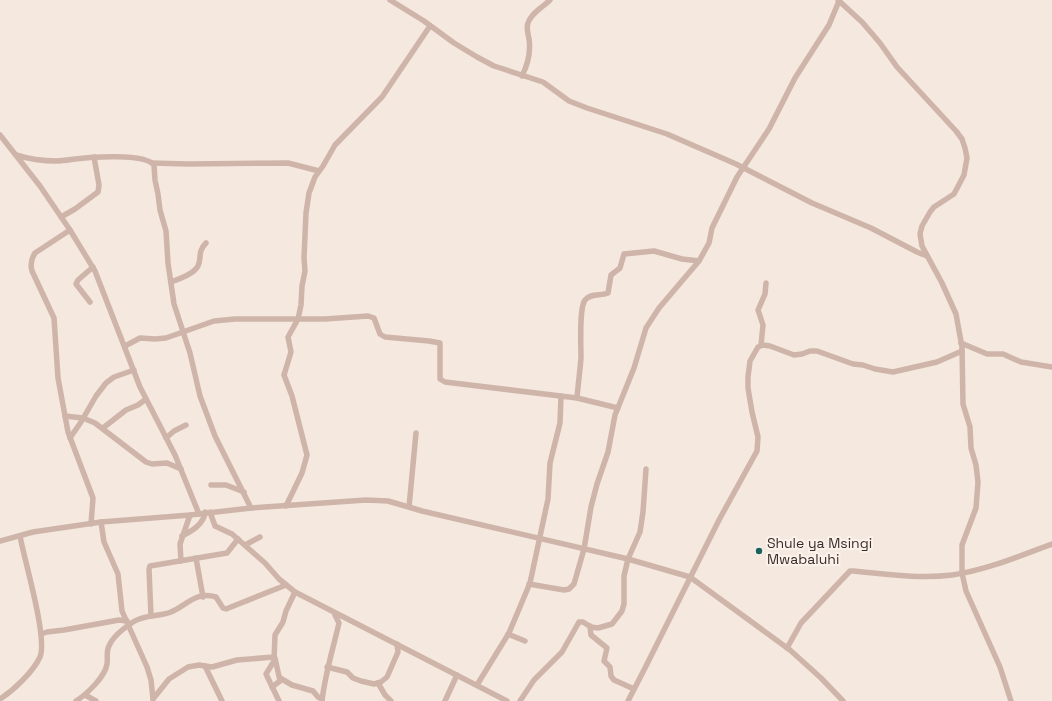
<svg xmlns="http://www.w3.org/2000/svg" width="1052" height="701" font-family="'Space Grotesk',sans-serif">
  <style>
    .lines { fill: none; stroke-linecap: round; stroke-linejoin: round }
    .minor { stroke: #cfb5a9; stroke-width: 5.5 }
    .poi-dot { fill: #1a625d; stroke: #fcf2ec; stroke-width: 1.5 }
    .labels { text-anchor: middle; stroke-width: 4; stroke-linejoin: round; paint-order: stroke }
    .poi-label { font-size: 14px; fill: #3b2d29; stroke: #fcf2ec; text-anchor: start }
  </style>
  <rect width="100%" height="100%" fill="#f5e8df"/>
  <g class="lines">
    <g class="minor">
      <path d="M390,0l34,21 30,22 23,14 17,9 49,16 26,19 18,7 80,26 69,30 76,39 59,25 46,24 10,4"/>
      <path d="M838,0l24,22 18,21 17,24 59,64 6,8 3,9 2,10 -3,17 -10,19 -20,13 -4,5 -8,14 -2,8 2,12 20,37 14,31 6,33 1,57 7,23 1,21 5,17 2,17 -2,26 -14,37v28l4,18 34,76 11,34"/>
      <path d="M522,76c6,-12 9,-24 7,-37 -1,-6 -3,-11 -1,-16 3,-10 15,-16 22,-23"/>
      <path d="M0,135l40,51 30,44 25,41 45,116 35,68 24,59"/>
      <path d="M16,155c13,4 26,6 40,6 7,0 12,-1 19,-2 15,-2 70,-6 79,6l1,15 3,14 2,16 6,21 2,32 6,41 16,49 10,43 15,40 36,72"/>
      <path d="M152,163l36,1 100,-1 31,8"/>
      <path d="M61,217l14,-8 23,-17 1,-7 -5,-28"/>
      <path d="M70,230l-35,23c-4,6 -5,11 -3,18l22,47 4,60 10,54 25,66 -2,26"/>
      <path d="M171,282c8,-3 23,-8 27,-16 4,-8 -1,-14 8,-23"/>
      <path d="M90,302l-14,-18 2,-4 15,-13"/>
      <path d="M961,343l26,11h16l18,8 31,5"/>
      <path d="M761,345l2,-20 -5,-15 7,-16 1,-11"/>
      <path d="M125,346l15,-8 15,1 11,-1 48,-17 21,-2h90l43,-3 6,2 6,16 5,3 44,4 11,2v36l5,3 132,16 41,10"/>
      <path d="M577,398c1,-13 3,-27 4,-40 0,-12 -2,-50 4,-58 5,-7 16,-4 23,-7l3,-18 9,-7 4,-14 30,-3 28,8 17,2"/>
      <path d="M65,416l18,2 12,5 51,39 6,2 15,-1 14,6"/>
      <path d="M103,428l23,-18 12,-5 8,-6"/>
      <path d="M70,438l11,-16 15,-26 10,-13 8,-6 20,-7"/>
      <path d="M166,438l8,-7 12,-6"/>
      <path d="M211,485h15l18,7"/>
      <path d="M286,506l16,-33 5,-18 -15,-59 -8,-21 7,-23 -3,-15 10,-18 3,-14 1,-19 3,-15 -1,-13 2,-45 3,-20 6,-16 8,-11 12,-21 47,-48 48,-71"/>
      <path d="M409,507l7,-74"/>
      <path d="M210,512l5,14 17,8 33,29 14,16 16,13 212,109"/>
      <path d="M101,522l3,20 14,32 4,37 25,56 4,13 2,19"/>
      <path d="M182,536c10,-5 22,-12 23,-24"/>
      <path d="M0,541l33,-9 68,-10 89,-7 61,-7 115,-8 22,1 34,10 206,48 62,18 100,73 31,28 22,23"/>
      <path d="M245,545l15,-8"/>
      <path d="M196,558l7,39"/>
      <path d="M181,561l-1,-17 10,-29"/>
      <path d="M529,584l35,6 5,-1 5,-5 10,-35 7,-42 6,-23 11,-32 7,-37 19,-47 12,-40 13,-20 40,-47 10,-18 3,-15 25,-51 32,-48 26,-51 34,-53 10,-24"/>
      <path d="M151,616l-2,-47 1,-3 77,-13 11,-14"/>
      <path d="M590,626l1,9 16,13 -3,13 6,6 1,9 3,4 20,9"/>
      <path d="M41,634l6,-2 17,-2 55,-10 8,1"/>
      <path d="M508,634l17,7"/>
      <path d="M787,648l14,-25 49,-52h3c33,3 67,8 99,4 34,-5 68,-19 100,-31"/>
      <path d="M205,666l17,35"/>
      <path d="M327,667l20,5 6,6 8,3 13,3 7,-2 6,-5 11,-25 -1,-8"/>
      <path d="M280,678l12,7 21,6 5,6 4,2"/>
      <path d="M378,683l7,12 6,6"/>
      <path d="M477,685l32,-52 21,-50 18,-84 2,-36 10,-40 1,-27"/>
      <path d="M272,687l8,-6 -5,-23"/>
      <path d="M85,695l11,6"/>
      <path d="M0,699c14,-9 33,-27 40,-42 8,-19 -16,-98 -20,-121"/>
      <path d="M153,699l16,-20 19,-12 11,-2 13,2 25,-7 37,-3"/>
      <path d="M76,701c11,-7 29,-24 31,-37 1,-6 -1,-13 2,-18 4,-10 15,-18 24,-24 12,-8 26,-5 38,-10 16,-7 25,-21 45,-15l7,11 3,1 60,-24"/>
      <path d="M279,701l-13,-27 8,-13 1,-26 8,-13 3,-11 9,-19"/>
      <path d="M322,701c3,-27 11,-52 17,-78l-4,-8"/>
      <path d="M445,701l12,-26"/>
      <path d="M520,701l14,-21 28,-28 17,-30h4l8,5 7,1 14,-4 10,-13 2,-7v-28l4,-17 12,-27 3,-20 3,-43"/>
      <path d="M628,701l16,-31 75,-150 38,-69 1,-14 -6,-25 -4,-24v-11l2,-16 8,-14 5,-2 7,1 24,9 8,-1 8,-3h7l36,13 10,1 12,4 18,3 44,-10 25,-11"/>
    </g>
  </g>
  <circle class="poi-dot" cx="759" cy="551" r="4"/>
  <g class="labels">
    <g class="poi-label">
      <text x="767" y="548">Shule ya Msingi<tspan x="767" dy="16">Mwabaluhi</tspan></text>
    </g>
  </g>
</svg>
